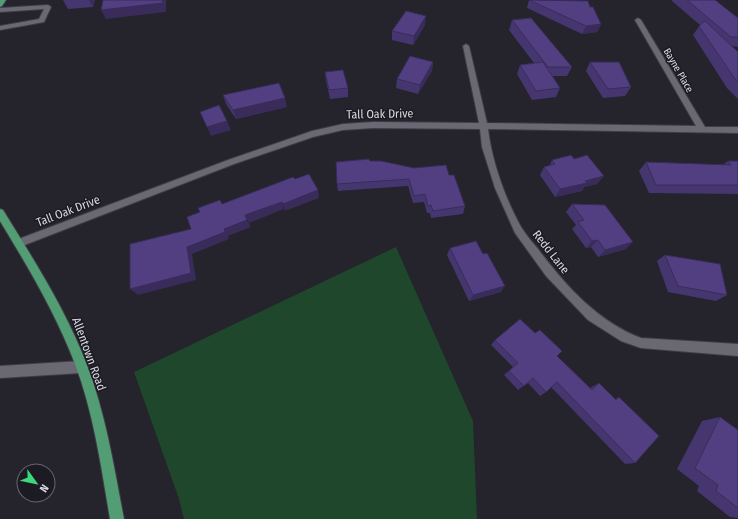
<svg xmlns="http://www.w3.org/2000/svg" width="738" height="519" font-family="'Fira Sans Condensed',sans-serif">
  <style>
    .green { fill: #1e472c }
    .lines { fill: none; stroke-linecap: round; stroke-linejoin: round }
    .minor-casing { stroke: #3f3d45; stroke-width: 2 }
    .major-casing { stroke: #3f3d45; stroke-width: 2 }
    .minor { fill: #6a6873; fill-rule: evenodd }
    .major { fill: #529d74; fill-rule: evenodd }
    .wall { fill: #46366f }
    .shaded-wall { fill: #392c5a }
    .building { fill: #513f81; stroke: #392c5a }
    .labels { text-anchor: middle; stroke-width: 3; stroke-linejoin: round; paint-order: stroke }
    .far-street-label { font-size: 10px; fill: #d9d8df; stroke: #1c1a23 }
    .street-label { font-size: 12px; fill: #d9d8df; stroke: #1c1a23 }
  </style>
  <rect width="100%" height="100%" fill="#25232c"/>
  <path class="green" d="M396,247l77,174 4,98h-293l-5,-20 -45,-127z"/>
  <g class="lines">
    <defs>
      <g id="minor">
        <path d="M48,5l3,2 -7,15 -44,8v-4l39,-7 5,-10 -44,3v-4z"/>
        <path d="M638,18l3,2 64,107h33v6l-250,-4c4,33 17,69 33,98 5,8 11,15 17,22 27,36 60,73 103,89l97,6v12l-97,-8 -20,-7 -33,-21 -42,-44 -31,-43 -20,-45 -13,-41 -2,-18 -107,-1 -30,2 -30,7 -79,27 -212,82h-6l-2,-3 2,-3 212,-80 84,-29 31,-7 30,-2 106,1 -16,-77 3,-2 3,2 18,77 209,3 -61,-106z"/>
        <path d="M81,361l4,2 2,4 -2,4 -4,2 -81,5v-12z"/>
      </g>
      <g id="major">
        <path d="M0,0h6l-4,6 -2,1z"/>
        <path d="M0,209l3,1c31,50 63,100 84,155 19,50 27,102 37,154h-14c-9,-52 -16,-105 -35,-155 -19,-50 -47,-97 -75,-143z"/>
      </g>
    </defs>
    <use href="#minor" class="minor-casing"/>
    <use href="#major" class="major-casing"/>
    <use href="#minor" class="minor"/>
    <use href="#major" class="major"/>
  </g>
  <g class="wall">
    <path d="M63,0h32l-2,7 -25,2z"/>
    <path d="M529,0l61,7 11,17 -4,8 -15,2 -55,-26z"/>
    <path d="M672,0h43l23,18v29l-6,-1 6,6v47l-11,-11 -34,-53 7,-10 -28,-24z"/>
    <path d="M512,20l60,47 -5,9h-15l8,12 -4,9 -24,3 -15,-26 3,-9 14,-2 -25,-33z"/>
    <path d="M425,25l-12,20 -21,-5v-9z"/>
    <path d="M433,62l-1,9 -14,23 -22,-6 1,-9z"/>
    <path d="M590,62l41,25 -6,9 -22,2 -17,-27z"/>
    <path d="M325,72l23,16v9l-18,2 -4,-18z"/>
    <path d="M223,95l64,12 -51,12 -10,-15z"/>
    <path d="M552,160l45,24 -13,3 -2,4 -27,6 -15,-22 4,-8 6,-2z"/>
    <path d="M370,161l44,7 35,7 16,31 -2,8 -32,4 -1,-5h-3l-3,-11 -11,1 -5,-17 -70,5 -1,-7z"/>
    <path d="M728,161h10v33l-89,-1 -10,-22 7,-9 77,3z"/>
    <path d="M572,204l54,45 -28,8 -7,-10 -5,1 -14,-19 4,-4 -10,-13z"/>
    <path d="M450,248l51,44 -32,9 -22,-46z"/>
    <path d="M665,255l62,40 -11,6 -48,-9 -11,-31z"/>
    <path d="M495,340l62,16 33,32 9,-5 16,16 4,-2 16,66 -10,1 -74,-77 -5,5 -6,4 -12,-13 -10,7 -14,-15 9,-8 -22,-22z"/>
    <path d="M720,417l18,91v10l-8,-1 -33,-26 2,-5 -22,-17 25,-48z"/>
  </g>
  <g class="shaded-wall">
    <path d="M89,0h6l-2,7z"/>
    <path d="M162,0h4v12l-60,7 -5,-9z"/>
    <path d="M426,16l-1,9 -12,20 1,-9z"/>
    <path d="M601,24l-4,8 -15,2 4,-8z"/>
    <path d="M433,62l-1,9 -14,23 2,-9z"/>
    <path d="M285,98l2,9 -51,12 -3,-9z"/>
    <path d="M227,121l4,9 -20,6 -4,-9z"/>
    <path d="M604,176l-7,8 -13,3 -2,4 -27,6 5,-8z"/>
    <path d="M318,190l1,8 -34,13 -2,-7z"/>
    <path d="M282,202l2,7 -35,14 -4,-8z"/>
    <path d="M247,220l4,7 -23,9 1,3 -37,15 4,26 -58,15 -8,-6 57,-42 37,-18z"/>
    <path d="M598,240l-7,7 -5,1 6,-7z"/>
    <path d="M633,242l-7,7 -28,8 7,-7z"/>
    <path d="M505,286l-4,6 -32,9 4,-6z"/>
  </g>
  <g class="building">
    <path d="M103,0h59l1,3 -62,7z"/>
    <path d="M529,0l59,1 2,6h3l8,17 -15,2z"/>
    <path d="M687,0h28l23,18v19h-7z"/>
    <path d="M406,11l20,5 -12,20 -22,-5z"/>
    <path d="M531,18l41,49h-24l-36,-47z"/>
    <path d="M705,21l33,31v29l-3,-2 -36,-53z"/>
    <path d="M410,56l23,6 -13,23 -23,-6z"/>
    <path d="M543,62l17,26 -24,3 -16,-26z"/>
    <path d="M590,62h29l12,25 -23,2z"/>
    <path d="M343,70l5,18 -19,2 -4,-18z"/>
    <path d="M279,83l6,15 -52,12 -10,-15z"/>
    <path d="M219,105l8,16 -20,6 -7,-15z"/>
    <path d="M571,155l3,4 13,-4 17,21 -19,5 2,2 -27,6 -16,-22 11,-3 -3,-4z"/>
    <path d="M369,159l1,2h11l33,7 32,-3 3,10h5l11,31 -32,5 -2,-6 -3,1 -3,-12 -11,2 -5,-17 -72,5 -1,-22z"/>
    <path d="M728,161h10v24h-82l-10,-23 85,3z"/>
    <path d="M309,174l9,16 -35,14 -1,-2 -37,13 2,5 -23,9 1,3 -38,15 4,26 -61,16v-45l61,-15 -4,-12 13,-5 -2,-4 22,-8 2,4 71,-27 2,2z"/>
    <path d="M572,204l33,1 28,37 -28,8 -7,-10 -6,1 -14,-19 6,-2z"/>
    <path d="M476,241l7,13 4,-1 18,33 -32,9 -23,-47z"/>
    <path d="M665,255l55,9 7,31 -49,-9z"/>
    <path d="M520,319l15,14 5,-3 22,21 -5,5 35,34 7,-7 17,17 3,-3 40,39 -24,27 -78,-81 -11,10 -13,-14 -9,8 -15,-15 9,-8 -23,-23z"/>
    <path d="M720,417l18,13v78l-22,-17 2,-6 -23,-17z"/>
  </g>
  <g class="labels">
    <g class="far-street-label">
      <text transform="translate(679 70) rotate(60)" y="4">Bayne Place</text>
    </g>
    <g class="street-label">
      <text transform="translate(380 114) rotate(-1)" y="4">Tall Oak Drive</text>
      <text transform="translate(68 211) rotate(-21)" y="4">Tall Oak Drive</text>
      <text transform="translate(551 252) rotate(52)" y="4">Redd Lane</text>
      <text transform="translate(89 354) rotate(70)" y="4">Allentown Road</text>
    </g>
  </g>
  <g transform="translate(36 483) rotate(123)"><circle r="19" fill="#1c1a23" stroke="#68666e"/>
  <path d="M0-3L7 15L0 10L-7 15Z" fill="#3ed77d"/>
  <text y="-6" font-size="11" font-weight="bold" text-anchor="middle" fill="#d9d8df">N</text>
  </g>
</svg>
